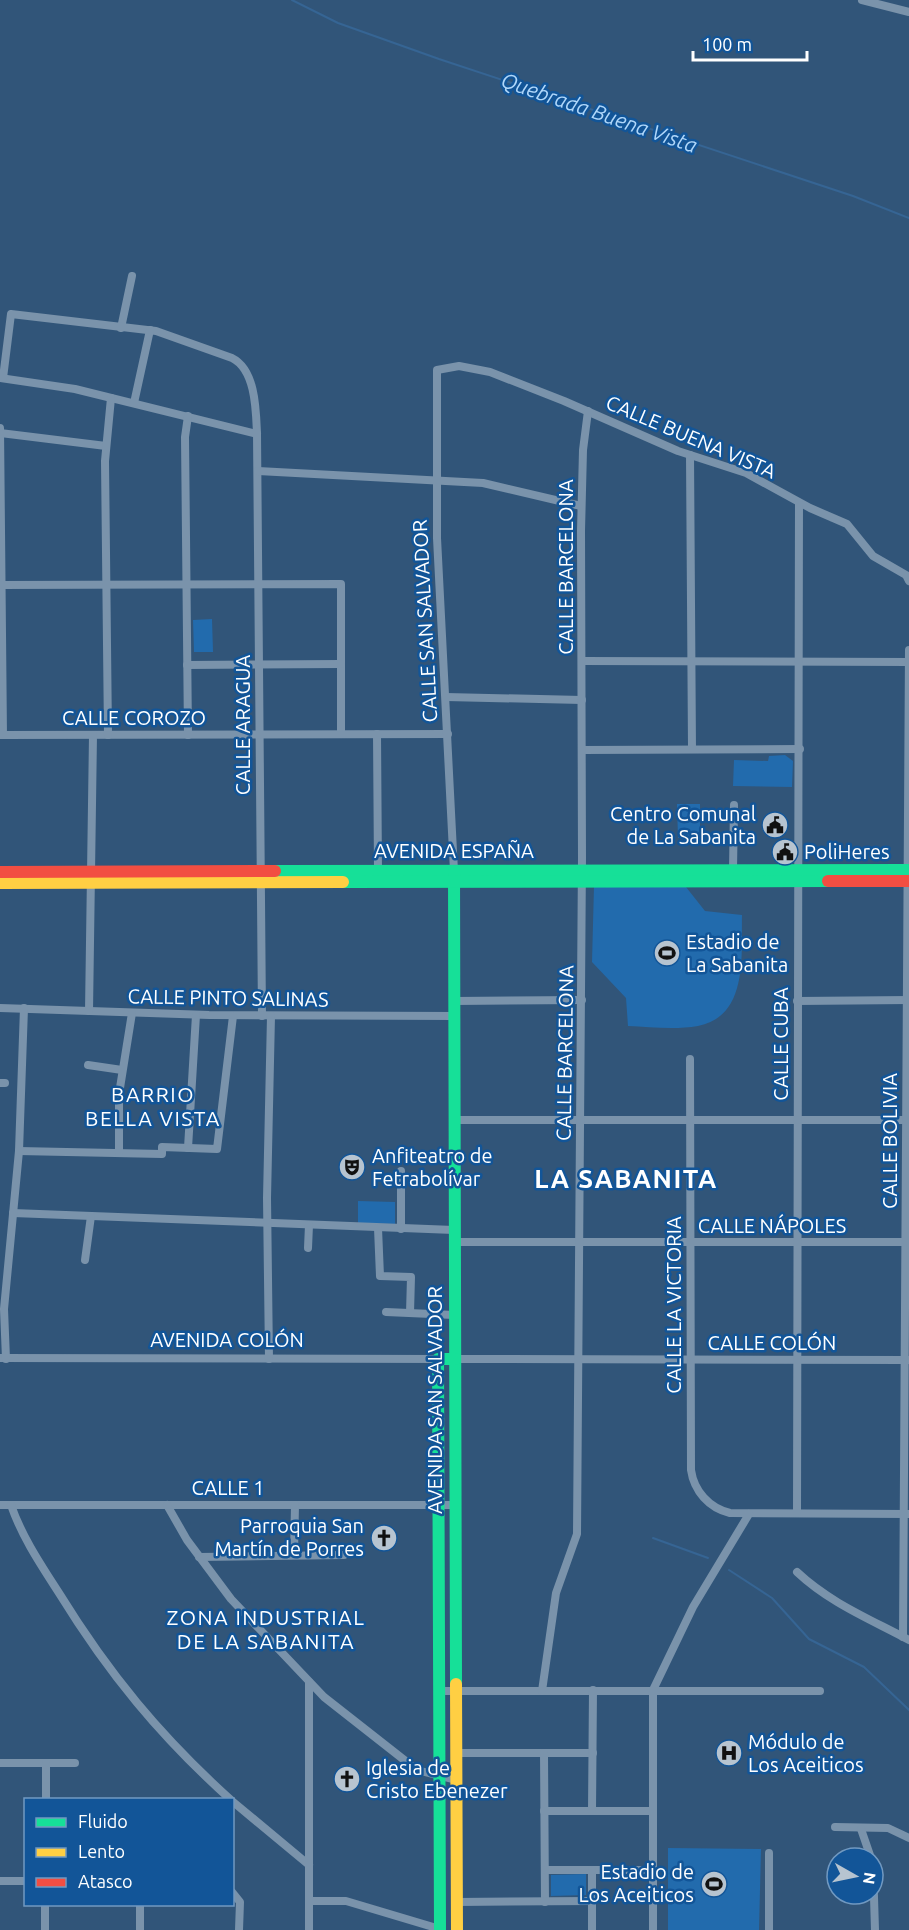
<svg xmlns="http://www.w3.org/2000/svg" width="909" height="1930" font-family="Ubuntu,sans-serif">
  <style>
    .green { fill: #226bad }
    .lines { fill: none; stroke-linecap: round; stroke-linejoin: round }
    .stream { stroke: #366594; stroke-width: 2 }
    .street { stroke: #7a93ab; stroke-width: 8 }
    .fast { stroke: #16e098; stroke-width: 12 }
    .slow { stroke: #ffcf43; stroke-width: 12 }
    .jam { stroke: #f24e42; stroke-width: 12 }
    .labels { text-anchor: middle; stroke-width: 5; stroke-linejoin: round; paint-order: stroke }
    .street-label { font-size: 20px; fill: #fff; stroke: #125598 }
    .poi-label { font-size: 20px; fill: #fff; stroke: #125598; text-anchor: start }
    .water-label { font-size: 21px; font-style: italic; fill: #b0d7fa; stroke: #125598 }
    .neighbourhood-label { font-size: 21px; letter-spacing: 1.5px; fill: #fff; stroke: #125598 }
    .district-label { font-size: 26px; font-weight: bold; letter-spacing: 1.5px; fill: #fff; stroke: #125598 }
  </style>
  <rect width="100%" height="100%" fill="#315579"/>
  <g class="green">
    <path d="M212,619l1,33h-19l-1,-32z"/>
    <path d="M785,755l8,6 -1,26 -59,-1 1,-26 34,1 1,-5z"/>
    <path d="M677,804h23v33l-22,1z"/>
    <path d="M594,886l92,1 19,24 37,4c-1,39 7,101 -44,111 -23,4 -48,1 -70,0l-2,-28 -34,-36z"/>
    <path d="M358,1201l37,1v22l-37,-1z"/>
    <path d="M668,1848l93,1 -2,81h-91z"/>
    <path d="M586,1874v21l-35,1v-21z"/>
  </g>
  <g class="lines">
    <g class="stream">
      <path d="M292,0l46,23 101,36 414,137 56,22"/>
      <path d="M653,1538l55,20"/>
      <path d="M729,1570l43,28 37,41 55,28 45,43"/>
    </g>
    <g class="street">
      <path d="M862,0l47,12"/>
      <path d="M121,328l11,-52"/>
      <path d="M0,378l75,11 182,45"/>
      <path d="M3,378l8,-64 145,17 76,27c24,12 24,53 25,76l5,582"/>
      <path d="M134,403l16,-73"/>
      <path d="M188,416l-3,21 3,298"/>
      <path d="M0,428l3,307"/>
      <path d="M0,433l106,13"/>
      <path d="M690,455l2,294"/>
      <path d="M258,471l225,12 98,23"/>
      <path d="M0,585l341,-1v150"/>
      <path d="M582,661l327,1"/>
      <path d="M187,665l154,-1"/>
      <path d="M446,697l136,3"/>
      <path d="M377,734l1,137"/>
      <path d="M0,735l448,-1"/>
      <path d="M108,735l-3,-274 6,-63"/>
      <path d="M582,750l218,-1"/>
      <path d="M733,870l1,-65"/>
      <path d="M454,871l-17,-333v-168l22,-4 31,6 74,29 114,50 68,22 64,35 37,16 26,32 33,19 3,6"/>
      <path d="M455,1001l127,-1"/>
      <path d="M797,1001l112,-1"/>
      <path d="M0,1008l209,7 246,1"/>
      <path d="M89,1011l4,-276"/>
      <path d="M690,1059l1,411c3,21 18,38 39,43l179,1"/>
      <path d="M88,1065l34,5"/>
      <path d="M0,1083h5"/>
      <path d="M454,1120h455"/>
      <path d="M188,1148l8,-133"/>
      <path d="M19,1151l143,3v-7l55,2 16,-133"/>
      <path d="M119,1153v-59l13,-81"/>
      <path d="M401,1171v58"/>
      <path d="M13,1213l441,17"/>
      <path d="M378,1228l2,48 31,1 -1,36"/>
      <path d="M454,1242h455"/>
      <path d="M308,1248l1,-23"/>
      <path d="M85,1260l6,-44"/>
      <path d="M386,1312l68,3"/>
      <path d="M0,1358l438,1"/>
      <path d="M6,1359l-2,-50 15,-158 5,-143"/>
      <path d="M269,1359l-2,-161 4,-182"/>
      <path d="M455,1359l454,1"/>
      <path d="M0,1505h455"/>
      <path d="M11,1505c11,32 30,60 48,88 50,81 101,143 172,207"/>
      <path d="M167,1505l20,35 44,59 93,98 93,73 39,10"/>
      <path d="M797,1513l2,-1010"/>
      <path d="M294,1555l1,-50"/>
      <path d="M199,1557l145,-2"/>
      <path d="M797,1572c33,31 73,47 112,68"/>
      <path d="M903,1637l6,-987"/>
      <path d="M439,1691h381"/>
      <path d="M542,1691l14,-98 21,-59 5,-677 -1,-326 2,-81 5,-39"/>
      <path d="M456,1753h137"/>
      <path d="M544,1753l1,149"/>
      <path d="M0,1763h75"/>
      <path d="M46,1800v-37"/>
      <path d="M232,1801l77,64"/>
      <path d="M544,1811h109"/>
      <path d="M592,1811l1,-121"/>
      <path d="M835,1827l53,1 21,10"/>
      <path d="M861,1829l10,29"/>
      <path d="M873,1864l2,66"/>
      <path d="M545,1870h108"/>
      <path d="M592,1870v60"/>
      <path d="M0,1881h26"/>
      <path d="M232,1892l8,10 -1,28"/>
      <path d="M309,1901h37l94,28"/>
      <path d="M457,1902l135,-1"/>
      <path d="M45,1930v-26"/>
      <path d="M140,1930v-26"/>
      <path d="M309,1930v-248"/>
      <path d="M653,1930v-240l40,-83 56,-93"/>
      <path d="M769,1930v-77"/>
    </g>
    <g class="fast">
      <path d="M275,871l634,-1"/>
      <path d="M454,871l2,813"/>
      <path d="M343,882l485,-1"/>
      <path d="M440,1930l-2,-571h17"/>
    </g>
    <g class="slow">
      <path d="M0,883l343,-1"/>
      <path d="M456,1684l1,246"/>
    </g>
    <g class="jam">
      <path d="M0,872l275,-1"/>
      <path d="M828,881h81"/>
    </g>
  </g>
  <defs>
    <symbol id="civic-disc" viewBox="-11 -11 22 22"><circle r="9.5" fill="#b7c4d0" stroke="#125598"/><path d="M-.6-6.5H3V-4.5H.6V-3L4-1V1h2V6H-6V1h2V-1L-.6-3ZM-1.2 2.5V6h2.4V2.5Z" fill="#111"/></symbol>
    <symbol id="stadium-disc" viewBox="-11 -11 22 22"><circle r="9.5" fill="#b7c4d0" stroke="#125598"/><path d="M0-5a6.5 5 0 1 0 0 10a6.5 5 0 1 0 0-10ZM-3.5-1.8h7v3.6h-7Z" fill="#111"/></symbol>
    <symbol id="theatre-disc" viewBox="-11 -11 22 22"><circle r="9.5" fill="#b7c4d0" stroke="#125598"/><path d="M-5-5.5Q0-4 5-5.5V0Q5 5 0 6Q-5 5-5 0ZM-3.3-2.5H-1v1.5H-3.3ZM1-2.5H3.3v1.5H1ZM-2.8 1Q0 5.5 2.8 1Z" fill="#111"/></symbol>
    <symbol id="church-disc" viewBox="-11 -11 22 22"><circle r="9.5" fill="#b7c4d0" stroke="#125598"/><path d="M-1.2-6h2.4v3.5h3.3v2.4h-3.3V6h-2.4V-.1h-3.3v-2.4h3.3Z" fill="#111"/></symbol>
    <symbol id="hospital-disc" viewBox="-11 -11 22 22"><circle r="9.5" fill="#b7c4d0" stroke="#125598"/><path d="M-5-5h3v3.5h4V-5h3V5h-3V1.5h-4V5h-3Z" fill="#111"/></symbol>
  </defs>
  <g fill-rule="evenodd">
    <use href="#civic-disc" x="760" y="810" width="30" height="30"/>
    <use href="#civic-disc" x="770" y="837" width="30" height="30"/>
    <use href="#stadium-disc" x="652" y="938" width="30" height="30"/>
    <use href="#theatre-disc" x="337" y="1152" width="30" height="30"/>
    <use href="#church-disc" x="369" y="1523" width="30" height="30"/>
    <use href="#hospital-disc" x="714" y="1738" width="30" height="30"/>
    <use href="#church-disc" x="332" y="1764" width="30" height="30"/>
    <use href="#stadium-disc" x="699" y="1869" width="30" height="30"/>
  </g>
  <g class="labels">
    <g class="street-label">
      <text transform="translate(691 437) rotate(23)" y="7">CALLE BUENA VISTA</text>
      <text transform="translate(566 567) rotate(-90)" y="7">CALLE BARCELONA</text>
      <text transform="translate(425 621) rotate(-93)" y="7">CALLE SAN SALVADOR</text>
      <text x="134" y="725">CALLE COROZO</text>
      <text transform="translate(243 725) rotate(-90)" y="7">CALLE ARAGUA</text>
      <text x="454" y="858">AVENIDA ESPAÑA</text>
      <text transform="translate(228 998) rotate(1)" y="7">CALLE PINTO SALINAS</text>
      <text transform="translate(781 1044) rotate(-90)" y="7">CALLE CUBA</text>
      <text transform="translate(565 1053) rotate(-89)" y="7">CALLE BARCELONA</text>
      <text transform="translate(890 1141) rotate(-90)" y="7">CALLE BOLIVIA</text>
      <text x="772" y="1233">CALLE NÁPOLES</text>
      <text transform="translate(674 1305) rotate(-90)" y="7">CALLE LA VICTORIA</text>
      <text x="227" y="1347">AVENIDA COLÓN</text>
      <text x="772" y="1350">CALLE COLÓN</text>
      <text transform="translate(435 1400) rotate(-90)" y="7">AVENIDA SAN SALVADOR</text>
      <text x="228" y="1495">CALLE 1</text>
    </g>
    <g class="poi-label">
      <text x="756" y="821" text-anchor="end">Centro Comunal<tspan x="756" dy="23">de La Sabanita</tspan></text>
      <text x="804" y="859">PoliHeres</text>
      <text x="686" y="949">Estadio de<tspan x="686" dy="23">La Sabanita</tspan></text>
      <text x="372" y="1163">Anfiteatro de<tspan x="372" dy="23">Fetrabolívar</tspan></text>
      <text x="364" y="1533" text-anchor="end">Parroquia San<tspan x="364" dy="23">Martín de Porres</tspan></text>
      <text x="748" y="1749">Módulo de<tspan x="748" dy="23">Los Aceiticos</tspan></text>
      <text x="366" y="1775">Iglesia de<tspan x="366" dy="23">Cristo Ebenezer</tspan></text>
      <text x="694" y="1879" text-anchor="end">Estadio de<tspan x="694" dy="23">Los Aceiticos</tspan></text>
    </g>
    <g class="water-label">
      <text transform="translate(599 113) rotate(19)" y="7">Quebrada Buena Vista</text>
    </g>
    <g class="neighbourhood-label">
      <text x="153" y="1102">BARRIO<tspan x="153" dy="24">BELLA VISTA</tspan></text>
      <text x="266" y="1625">ZONA INDUSTRIAL<tspan x="266" dy="24">DE LA SABANITA</tspan></text>
    </g>
    <g class="district-label">
      <text x="626" y="1188">LA SABANITA</text>
    </g>
  </g>
  <rect x="24" y="1798" width="210" height="108" fill="#125598" stroke="#7199c1" stroke-width="1.5"/>
  <rect x="36" y="1818" width="30" height="9" fill="#16e098" stroke="#7199c1" stroke-width="1.5"/>
  <text x="78" y="1828" font-size="18" fill="#ffffff">Fluido</text>
  <rect x="36" y="1848" width="30" height="9" fill="#ffcf43" stroke="#7199c1" stroke-width="1.5"/>
  <text x="78" y="1858" font-size="18" fill="#ffffff">Lento</text>
  <rect x="36" y="1878" width="30" height="9" fill="#f24e42" stroke="#7199c1" stroke-width="1.5"/>
  <text x="78" y="1888" font-size="18" fill="#ffffff">Atasco</text>
  <g transform="translate(855 1876) rotate(99)"><circle r="28" fill="#125598" stroke="#7199c1" stroke-width="1.5"/>
  <path d="M0-4.5L10 22L0 15L-10 22Z" fill="#b7c4d0"/>
  <text y="-9" font-size="16" font-weight="bold" text-anchor="middle" fill="#ffffff">N</text>
  </g>
  <path d="M693 51v9h114v-9" fill="none" stroke="#ffffff" stroke-width="3"/>
  <text x="702" y="51" font-size="18" fill="#ffffff" stroke="#125598" stroke-width="4.5" paint-order="stroke">100 m</text>
</svg>
